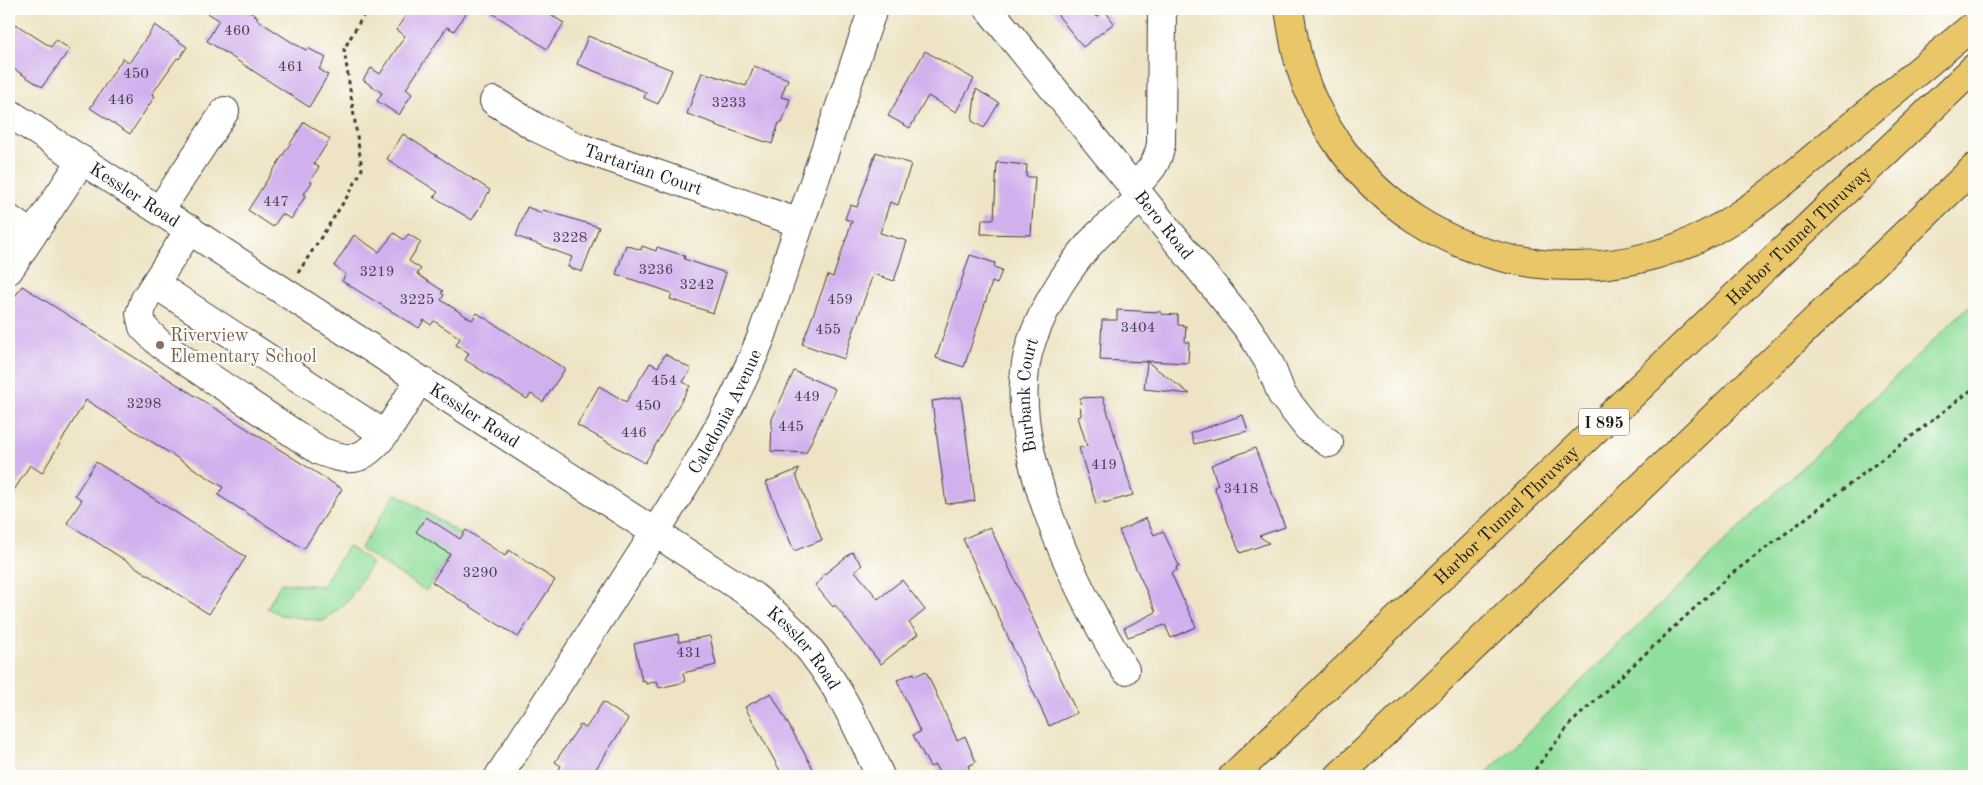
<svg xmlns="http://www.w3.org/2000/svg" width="1983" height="785" font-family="'Old Standard TT',serif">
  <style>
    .green { fill: #91df9d; stroke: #567e5c }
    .building { fill: #d1b0ee }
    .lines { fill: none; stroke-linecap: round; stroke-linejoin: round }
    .minor-casing { stroke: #3c3a35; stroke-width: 30 }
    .highway-casing { stroke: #3c3a35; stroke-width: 30 }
    .path { stroke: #3c3a35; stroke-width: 3; stroke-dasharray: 4 4; stroke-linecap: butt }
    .minor { stroke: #fff; stroke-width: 28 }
    .highway { stroke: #e9c769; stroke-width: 28 }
    .education-dot { fill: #8d6e63; stroke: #fdfcf7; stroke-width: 2 }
    .labels { text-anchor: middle; stroke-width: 4; stroke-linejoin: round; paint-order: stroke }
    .number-label { font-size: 15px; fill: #494150 }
    .shield { fill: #fdfcf7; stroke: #605f5e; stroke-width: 1 }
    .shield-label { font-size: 16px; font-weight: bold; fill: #1c1c1c }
    .street-label { font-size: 18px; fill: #1c1c1c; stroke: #fdfcf7 }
    .education-label { font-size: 18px; fill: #785e54; stroke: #fdfcf7; text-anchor: start }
  </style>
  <rect width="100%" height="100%" fill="#fdfcf7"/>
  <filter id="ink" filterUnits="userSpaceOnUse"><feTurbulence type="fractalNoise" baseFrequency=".02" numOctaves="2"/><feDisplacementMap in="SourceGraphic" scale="10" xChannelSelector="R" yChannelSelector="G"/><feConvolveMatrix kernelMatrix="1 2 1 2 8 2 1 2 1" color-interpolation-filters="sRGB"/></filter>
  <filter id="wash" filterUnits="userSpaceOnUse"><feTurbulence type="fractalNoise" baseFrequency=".0096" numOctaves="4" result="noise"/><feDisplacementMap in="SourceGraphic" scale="20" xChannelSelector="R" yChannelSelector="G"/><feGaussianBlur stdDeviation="1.12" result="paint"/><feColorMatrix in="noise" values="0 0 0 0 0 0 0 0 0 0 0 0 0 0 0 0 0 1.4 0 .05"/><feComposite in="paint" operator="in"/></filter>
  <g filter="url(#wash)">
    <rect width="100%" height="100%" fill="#eee4c5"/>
    <g class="green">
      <path d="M1974,301v475h-491z"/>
      <path d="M396,493l66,42 -36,56 -66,-42z"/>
      <path d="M348,546l24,17 -24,38 -24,20 -44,-6 -13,-7 14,-25 41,3z"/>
    </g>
    <g id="blocks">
      <g class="building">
        <path d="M201,9h44l13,8 -2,2 37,24 13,7 2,-2 18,10 -7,11 9,6 -19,32 -102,-66 12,-21z"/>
        <path d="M410,9h59l-15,22 -7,-4 -41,62 6,5 -13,21 -22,-14 5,-8 -19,-13 8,-12 9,6 25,-38 -9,-6z"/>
        <path d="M486,9h70l-4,7 12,7 -17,26z"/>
        <path d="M1053,9h38l6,8 8,-6 9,12 -31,24z"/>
        <path d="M9,20l42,27 5,-7 14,9 -28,38 -33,-21z"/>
        <path d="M155,25l32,22 -8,12 -2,-1 -25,36 3,2 -25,38 -40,-26 33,-50 6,5z"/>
        <path d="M588,36l84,34 -14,34 -14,-6 2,-6 -69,-28z"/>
        <path d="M925,51l49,28 -18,33 -28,-16 -18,32 -22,-12z"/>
        <path d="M754,66l34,13 -7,18 9,2 -8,24h-3l-7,21 -57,-19 1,-1 -29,-10 15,-42 44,14z"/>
        <path d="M976,89l23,14 -15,25 -12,-7z"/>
        <path d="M304,122l26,17 -16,25 5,3 -9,14 2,1 -8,12 2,1 -15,24 -9,-5 -9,13 -25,-17z"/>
        <path d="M403,134l87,56 -18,30 -38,-23 4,-5 -51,-33z"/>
        <path d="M876,152l35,12 -13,41 -8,-3 -10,31 27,8 -13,40 -21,-7 -29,85 -42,-15 26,-69 5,2 14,-41 5,-15 -7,-2 5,-14 7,2z"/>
        <path d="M997,162l30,3 -1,12h9l-4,58 -50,-1 1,-15h12z"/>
        <path d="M527,207l15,6 1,-3 56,17 -17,45 -14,-5 4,-10 -56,-21z"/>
        <path d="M394,233l10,7 4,-6 13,8 -12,19 12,8 -4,5 26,17 -2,2 3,2 -3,5 31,20 5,-7 88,56 -22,33 -12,-8 -4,5 -62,-39 4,-7 -13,-8 4,-7 -26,-17 -3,4 -7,-5 -5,8 -77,-47 4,-7 -12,-8 20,-31 25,17z"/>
        <path d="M626,245l15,5 1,-4 14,5 1,-4 28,9 -1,3 42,14 -13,40 -43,-14 2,-6 -56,-19z"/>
        <path d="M970,255l25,8 -1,4 8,3 -5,14 -5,-2 -28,85 -28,-9z"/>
        <path d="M22,286l320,203 -38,60 -86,-54 5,-8 -137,-87 -44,73 -12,-8 -21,33v-192z"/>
        <path d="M1117,310l44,2v2l17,1v10l8,1 -1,16h4l-1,21 -42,-2 44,33 -46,-5 3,-27 -47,-2 2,-40h15z"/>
        <path d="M665,354l26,15 -8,13 7,4 -45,77 -68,-38 22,-39 27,16 24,-39 8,4z"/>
        <path d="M794,371l41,18 -29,64 -35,-2 1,-32z"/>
        <path d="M961,397l14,104 -29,3 -14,-103z"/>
        <path d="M1103,397l30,98 -29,8v-2l-8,3 -17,-56 8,-2 -9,-29 3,-1 -1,-18z"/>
        <path d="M1243,415l5,16 -54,13 -3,-11z"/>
        <path d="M1255,448l30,79 -26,9 10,7 -29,10 -26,-66 4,-2 -7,-20z"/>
        <path d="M96,462l150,95 -37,57 -142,-91 15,-23 -7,-5z"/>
        <path d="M799,469l-3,6 26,65 -28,11 -28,-69z"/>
        <path d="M426,517l34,22 6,-9 39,26 4,-6 46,30 -37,57 -86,-55 18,-28 -34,-22z"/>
        <path d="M1146,518l8,17 9,-4 16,35 -3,1 1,3 -6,3 25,54 -25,11 -6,-13 -37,12 -4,-9 32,-16 -37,-81z"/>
        <path d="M990,527l87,186 -28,13 -86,-187z"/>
        <path d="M852,552l10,13 -7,6 23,28 24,-19 23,30 -16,13 9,11 -37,30 -46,-59 -2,2 -18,-22 8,-7 -2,-1z"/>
        <path d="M678,634l1,8 31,-6 6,29 -33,8 2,9 -26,6 -2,-7 -11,3 -1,-4 -3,1 -8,-37z"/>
        <path d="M926,671l31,69 8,-4 11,26 -8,4 4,10h-31l-6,-11 -5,2 -17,-32 7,-3 -23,-52 17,-7 1,3z"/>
        <path d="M771,693l46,83h-34l-38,-69z"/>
        <path d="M603,702l25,17 -8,13 -29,44h-36l6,-10 -6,-4 25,-37 6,3z"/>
      </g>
    </g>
  </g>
  <g filter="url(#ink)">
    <use href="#blocks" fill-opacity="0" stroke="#3c3a35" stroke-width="1"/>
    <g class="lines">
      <defs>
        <g id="minor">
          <path id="s1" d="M989,9l260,321 20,32 13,33 26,33 21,15"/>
          <path id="s2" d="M494,101l43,27 38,18 225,77"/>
          <path id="s3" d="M9,113l744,483c16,13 32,25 46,41 36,40 59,90 81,139"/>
          <path d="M1133,188c15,-15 24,-22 28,-44l1,-135"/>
          <path d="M160,210l65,-99"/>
          <path d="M9,219l23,16"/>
          <path d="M190,229l-45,70 -5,15 3,13 17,17 160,107c11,4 27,10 38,6 25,-10 47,-55 61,-77"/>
          <path d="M9,270l73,-110"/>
          <path d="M155,284l229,150"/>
          <path id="s4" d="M1125,670c-49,-79 -127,-236 -93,-330 14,-38 38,-76 66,-105 14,-13 29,-25 43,-37"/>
          <path id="s5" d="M499,776c46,-72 93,-144 139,-217 46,-72 93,-144 124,-224l111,-326"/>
        </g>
        <g id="highway">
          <path d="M1289,9c3,18 5,35 10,53 17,63 62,122 116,157 93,60 213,63 308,6 42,-25 78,-57 115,-88 46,-37 91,-75 136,-112"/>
          <path id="s6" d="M1233,776l741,-708"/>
          <path d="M1339,776l635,-608"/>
        </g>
      </defs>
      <use href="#minor" class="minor-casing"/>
      <use href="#highway" class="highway-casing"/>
      <g class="path">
        <path d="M298,273l54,-84 10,-20 -18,-120 23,-40"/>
        <path d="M1530,776l41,-53 159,-148 67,-50 177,-137"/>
      </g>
      <use href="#minor" class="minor"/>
      <use href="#highway" class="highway"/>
    </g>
  </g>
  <circle class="education-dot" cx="160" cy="345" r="5"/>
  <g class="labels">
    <g class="number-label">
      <text x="237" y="35">460</text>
      <text x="291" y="71">461</text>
      <text x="136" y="78">450</text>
      <text x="121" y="104">446</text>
      <text x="729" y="107">3233</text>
      <text x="276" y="206">447</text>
      <text x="570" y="242">3228</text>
      <text x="656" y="274">3236</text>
      <text x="377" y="276">3219</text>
      <text x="697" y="289">3242</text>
      <text x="417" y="304">3225</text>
      <text x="840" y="304">459</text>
      <text x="1138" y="332">3404</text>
      <text x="828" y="334">455</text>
      <text x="664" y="385">454</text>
      <text x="807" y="401">449</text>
      <text x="144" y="408">3298</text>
      <text x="648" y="410">450</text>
      <text x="791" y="431">445</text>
      <text x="634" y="437">446</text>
      <text x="1104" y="469">419</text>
      <text x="1241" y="493">3418</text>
      <text x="480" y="577">3290</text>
      <text x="689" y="657">431</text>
    </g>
    <rect class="shield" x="1579" y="408.5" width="50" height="27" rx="4"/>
    <g class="shield-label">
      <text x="1604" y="428">I 895</text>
    </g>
    <g class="street-label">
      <text dy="6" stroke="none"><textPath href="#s2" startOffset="165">Tartarian Court</textPath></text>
      <text dy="6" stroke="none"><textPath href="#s3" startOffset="150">Kessler Road</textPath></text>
      <text dy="6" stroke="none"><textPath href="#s1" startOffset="278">Bero Road</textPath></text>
      <text dy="6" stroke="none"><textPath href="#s6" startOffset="782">Harbor Tunnel Thruway</textPath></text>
      <text dy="6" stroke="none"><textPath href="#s4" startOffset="296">Burbank Court</textPath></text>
      <text dy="6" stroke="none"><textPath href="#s5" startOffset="429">Caledonia Avenue</textPath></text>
      <text dy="6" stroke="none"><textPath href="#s3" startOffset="555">Kessler Road</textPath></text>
      <text dy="6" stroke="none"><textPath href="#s6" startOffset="378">Harbor Tunnel Thruway</textPath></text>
      <text dy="6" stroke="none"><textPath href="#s3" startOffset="960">Kessler Road</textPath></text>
    </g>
    <g class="education-label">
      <text x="170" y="341">Riverview<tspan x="170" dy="21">Elementary School</tspan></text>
    </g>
  </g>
  <rect width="1983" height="785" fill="none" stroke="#fdfcf7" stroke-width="30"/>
</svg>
